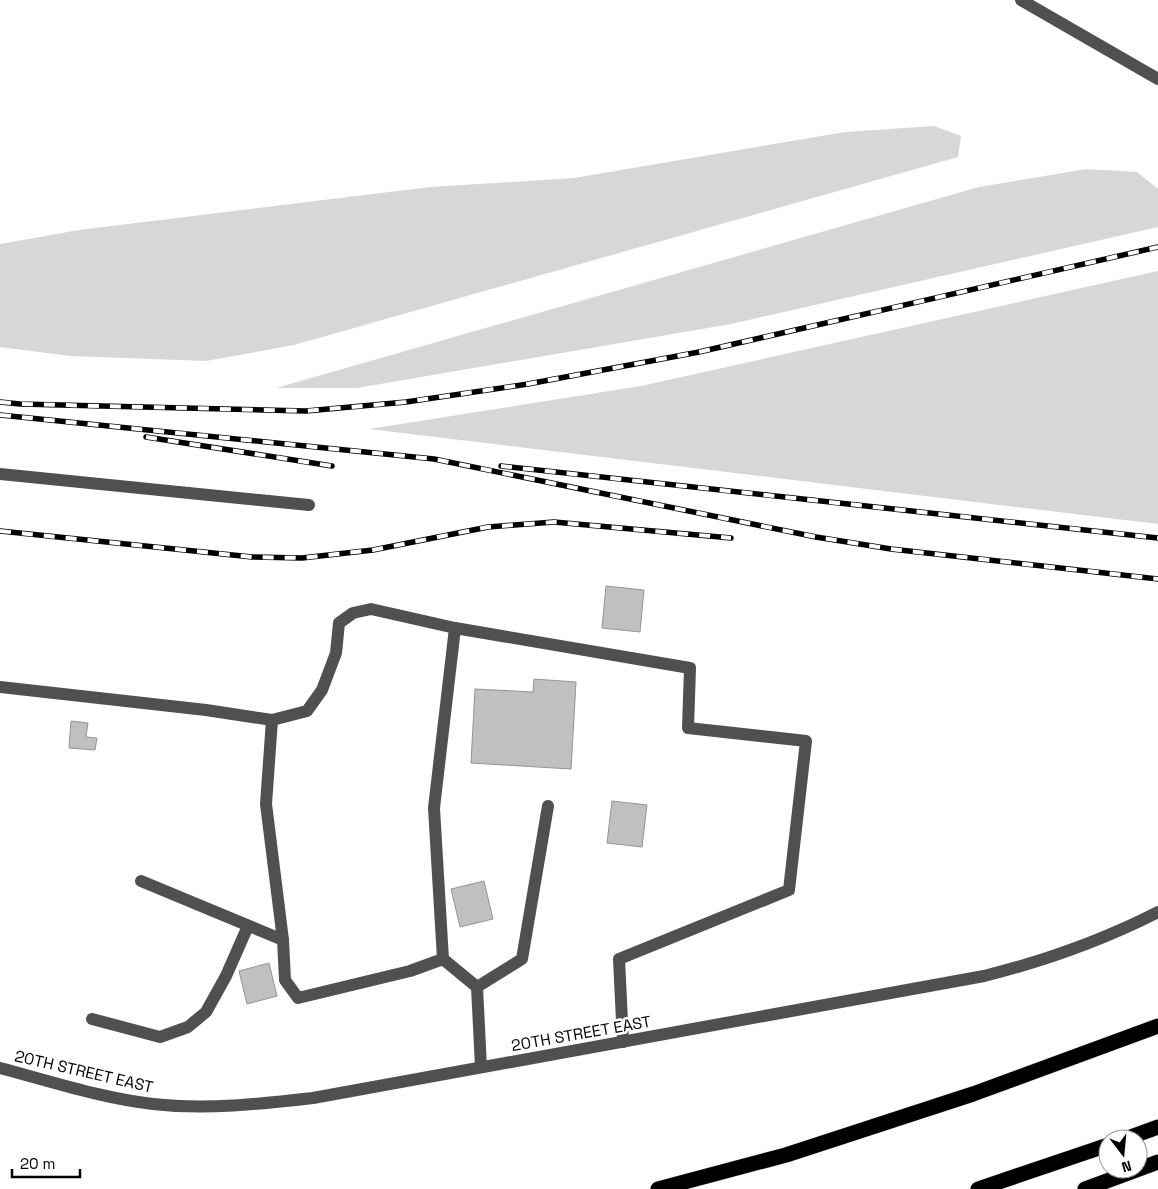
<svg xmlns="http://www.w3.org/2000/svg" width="1158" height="1189" font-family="'Space Grotesk',sans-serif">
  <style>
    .green { fill: #d7d7d7 }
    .building { fill: #c0c0c0; stroke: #949494 }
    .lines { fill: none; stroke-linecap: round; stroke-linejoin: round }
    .highway-casing { stroke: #dbdbdb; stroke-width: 16 }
    .minor { stroke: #505050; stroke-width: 12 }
    .highway { stroke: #000; stroke-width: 15 }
    .rail-casing { stroke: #000; stroke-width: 5.5 }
    .rail { stroke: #fff; stroke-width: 4; stroke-dasharray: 11; stroke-linecap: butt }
    .labels { text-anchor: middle; stroke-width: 5; stroke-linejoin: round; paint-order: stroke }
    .street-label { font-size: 16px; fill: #000; stroke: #fff }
  </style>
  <rect width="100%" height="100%" fill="#fff"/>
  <g class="green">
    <path d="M934,126l27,10 -3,21 -664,188 -88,16 -136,-5 -70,-9v-103l79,-14 351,-43 144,-9 271,-46z"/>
    <path d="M1087,169l50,3 21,17v38l-427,97 -374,64h-81l703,-201z"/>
    <path d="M1158,271v253l-789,-95 272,-43z"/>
  </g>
  <g class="building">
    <path d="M606,586l38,4 -4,42 -38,-4z"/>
    <path d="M534,679l42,3 -5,87 -100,-6 4,-74 58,3z"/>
    <path d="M71,721l17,2 -2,14 11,1 -2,12 -26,-2z"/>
    <path d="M612,801l35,4 -5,42 -35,-4z"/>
    <path d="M484,881l9,38 -33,8 -9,-38z"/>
    <path d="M269,963l8,33 -30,8 -8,-33z"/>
  </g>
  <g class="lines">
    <defs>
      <g id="highway">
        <path d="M1125,1139l33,-12"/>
        <path d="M658,1189l128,-34 187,-61 185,-68"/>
        <path d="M978,1189l130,-44"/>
        <path d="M1085,1189l73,-27"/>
      </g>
    </defs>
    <use href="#highway" class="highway-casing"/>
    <g class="minor">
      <path d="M1021,0l137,79"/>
      <path d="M0,474l309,31"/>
      <path d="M0,687l206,23 66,10 35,-9 15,-21 14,-37 3,-30 14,-10 18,-4 84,19"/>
      <path d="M272,720l-6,84 17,136"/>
      <path d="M141,881l142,59 2,40 13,18 112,-27 33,-12 34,28"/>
      <path d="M443,959l-9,-151 21,-180 235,40 -2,60 118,13 -17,149 -170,69 4,83"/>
      <path d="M92,1019l68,18 28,-10 18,-15 20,-36 22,-50"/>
      <path d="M481,1067l-4,-80 45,-28 26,-153"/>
      <path d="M0,1068c50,13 101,30 153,36 53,6 107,0 160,-6l671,-122c60,-15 119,-36 174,-64"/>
    </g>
    <use href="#highway" class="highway"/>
    <defs>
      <g id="rail">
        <path d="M0,402l20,2 286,7 100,-9 122,-18 171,-32 459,-105"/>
        <path d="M0,415l434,44 382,78 75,12 267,30"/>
        <path d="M146,437l186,29"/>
        <path d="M501,466l657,72"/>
        <path d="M0,531l252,26 50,1 71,-8 115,-23 66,-5 177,16"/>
      </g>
    </defs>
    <use href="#rail" class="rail-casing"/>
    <use href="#rail" class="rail"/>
  </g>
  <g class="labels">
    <g class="street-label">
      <text transform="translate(581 1033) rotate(-10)" y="6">20TH STREET EAST</text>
      <text transform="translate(84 1071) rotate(13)" y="6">20TH STREET EAST</text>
    </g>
  </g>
  <g transform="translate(1123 1154) rotate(164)"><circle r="24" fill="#ffffff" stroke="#999999"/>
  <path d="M0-4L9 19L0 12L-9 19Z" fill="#000000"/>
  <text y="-8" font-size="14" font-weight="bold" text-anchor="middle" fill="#000000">N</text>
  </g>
  <path d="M12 1169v8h68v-8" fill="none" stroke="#000000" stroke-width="2.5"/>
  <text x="20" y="1169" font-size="15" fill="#000000" stroke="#ffffff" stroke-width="4" paint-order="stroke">20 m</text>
</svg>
